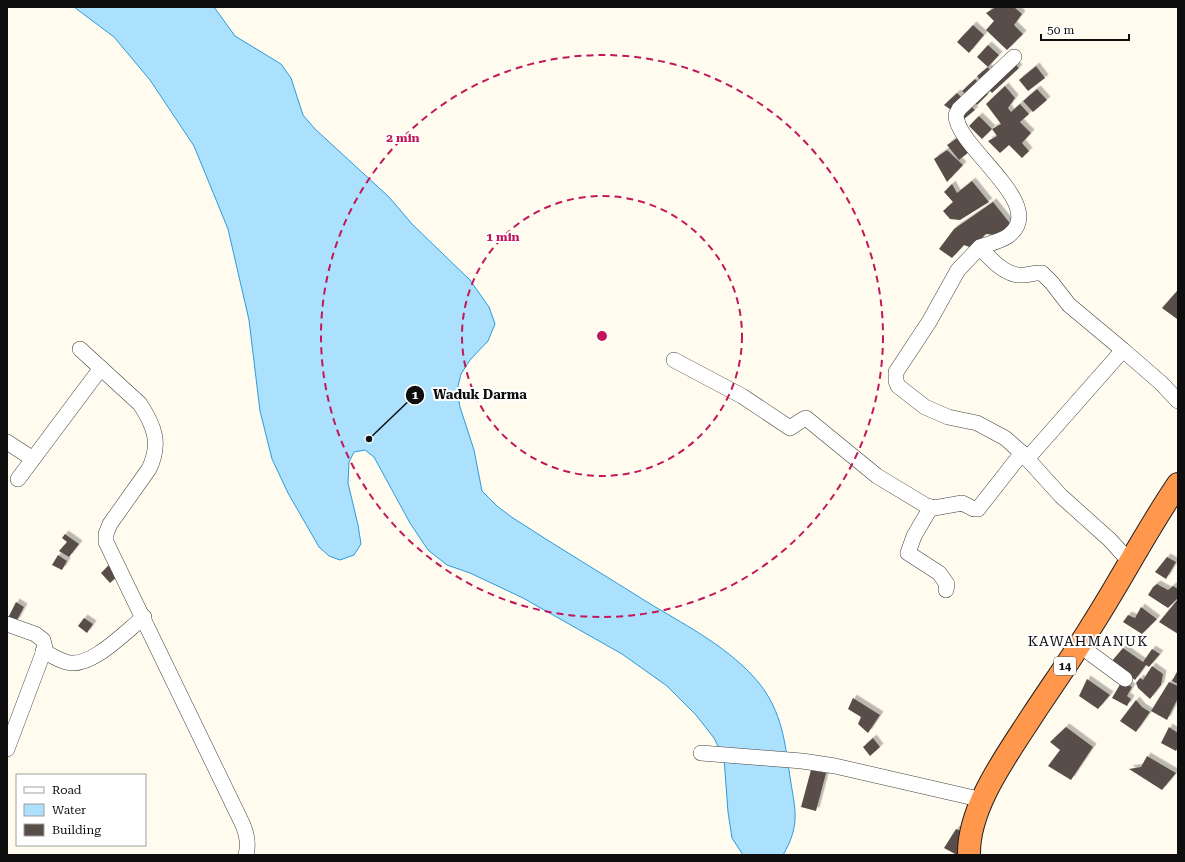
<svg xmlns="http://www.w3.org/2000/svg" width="1185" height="862" font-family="'Roboto Serif',serif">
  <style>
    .water { fill: #ace1fd; stroke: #2b9bdc }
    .building { fill: #584e49; filter: url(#shadow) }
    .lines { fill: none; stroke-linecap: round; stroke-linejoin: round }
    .minor-casing { stroke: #414141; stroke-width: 16 }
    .highway-casing { stroke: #1f1f1f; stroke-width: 24 }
    .minor { stroke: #fff; stroke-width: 15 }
    .highway { stroke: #ff984c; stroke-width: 22 }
    .ring { fill: none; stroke: #c2185b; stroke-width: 2; stroke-dasharray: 7 5 }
    .labels { text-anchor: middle; stroke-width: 4; stroke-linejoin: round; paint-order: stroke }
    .shield { fill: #fff; stroke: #565656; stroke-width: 1 }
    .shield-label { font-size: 11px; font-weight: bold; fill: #0e0e0e }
    .quarter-label { font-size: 14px; letter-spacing: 1px; fill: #0e0e0e; stroke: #fff }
    .centre { fill: #c2185b; stroke: #fff; stroke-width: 2 }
    .ring-label { font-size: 12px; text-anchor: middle; font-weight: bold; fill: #c2185b; stroke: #fff; stroke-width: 4; stroke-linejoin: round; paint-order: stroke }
    .leader { fill: none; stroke: #0e0e0e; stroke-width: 1.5 }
    .callout-dot { fill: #0e0e0e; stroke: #fff; stroke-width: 1.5 }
    .mark-label { font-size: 12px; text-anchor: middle; font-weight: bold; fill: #fff }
    .callout-label { font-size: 13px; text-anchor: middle; font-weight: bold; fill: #0e0e0e; stroke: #fff; stroke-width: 4; stroke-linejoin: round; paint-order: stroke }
  </style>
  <defs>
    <filter id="shadow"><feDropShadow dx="3.5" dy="-3.5" stdDeviation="0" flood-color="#0004"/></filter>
  </defs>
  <rect width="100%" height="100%" fill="#fffbee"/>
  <path class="water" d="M74,7h140l21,29 46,28 10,14 12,37 12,14 74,68 23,27 58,56 19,27 6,17 -7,17 -18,19 -9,14 -4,16 3,17 14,43 8,41 15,15 16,12c46,30 93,58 139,87 37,22 79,44 107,78 23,29 26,59 31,94 5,33 11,47 -7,78h-40l-11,-17 -4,-26 -4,-54 -10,-20 -18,-23 -29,-29 -45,-32 -99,-56 -53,-25 -23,-8 -19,-15 -18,-27 -36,-66 -9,-7 -11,2 -5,10 -1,21 10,42 3,19 -7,11 -14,5 -11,-4 -10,-9 -31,-54 -16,-34 -12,-48 -11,-91 -21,-91 -34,-83 -44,-66 -36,-43z"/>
  <g class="building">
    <path d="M996,7h18l8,7 -8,11 9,9 -16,16 -21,-20 8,-9 -8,-8z"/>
    <path d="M973,25l11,10 -15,18 -12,-11z"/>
    <path d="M988,45l11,10 -11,12 -11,-10z"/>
    <path d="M1008,58l11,10 -27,25 -15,-17 11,-9 3,6z"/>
    <path d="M1036,66l9,12 -17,13 -9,-11z"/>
    <path d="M975,79l13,15 -11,11 -15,-14z"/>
    <path d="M1005,86l10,12 -7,10 3,4 9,-8 9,10 -9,8 11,11 -9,10 7,8 -7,7 -13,-13 -9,8 -12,-12 9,-5 -5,-7 9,-5 -15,-20z"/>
    <path d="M1037,89l10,11 -14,12 -10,-11z"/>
    <path d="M957,93l18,17 -11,9 -20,-14z"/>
    <path d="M979,116l13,13 -10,10 -13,-13z"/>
    <path d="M963,134l11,14 -15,12 -12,-15z"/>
    <path d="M947,150l16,15 -16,17 -13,-23z"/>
    <path d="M972,181l17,21 -29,18 -10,-1 -7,-8 10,-9 -9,-10 8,-8 5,9z"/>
    <path d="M993,202l20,25 -10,9 -17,-2 -14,14 -8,-3 -12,13 -13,-9 15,-20z"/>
    <path d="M1177,291l1,25 -1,3 -15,-11z"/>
    <path d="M65,534l14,10 -10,13 -10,-6 8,-9 -5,-4z"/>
    <path d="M58,555l9,6 -5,9 -10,-5z"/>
    <path d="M1167,557l9,5 -10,17 -11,-7z"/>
    <path d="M112,562l9,11 -11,10 -9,-10z"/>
    <path d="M1157,584l11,6 5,-4 5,3v9l-10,10 -20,-13 5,-8z"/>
    <path d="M1178,599v35l-19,-12z"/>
    <path d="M16,602l8,5 -8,15 -8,-4z"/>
    <path d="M1141,607l16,12 -15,15 -19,-12 5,-7 7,3z"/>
    <path d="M84,618l9,6 -6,9 -9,-7z"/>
    <path d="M1123,648l20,14 9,-13 8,5 -11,13 -3,-2 -11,15 -24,-18z"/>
    <path d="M1152,666l11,8 -2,11 -11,14 -12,-11 -2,-5 4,-5 3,2z"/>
    <path d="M1178,670v14l-6,-3z"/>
    <path d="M1087,679l23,16 -12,14 -19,-13z"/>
    <path d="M1122,681l10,6 -5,9 4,3 -4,7 -15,-8z"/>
    <path d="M1169,682l9,4v12l-11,22 -16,-9z"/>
    <path d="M853,698l27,17 -12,18 -10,-9 3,-7 -13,-8z"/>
    <path d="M1136,700l6,7 8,5 -14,20 -16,-11z"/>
    <path d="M1066,727l27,20 -22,33 -23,-14 12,-16 -10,-8z"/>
    <path d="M1169,727l9,6v14l-2,4 -15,-8z"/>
    <path d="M873,738l7,9 -10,9 -7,-9z"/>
    <path d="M1147,756l29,17 -14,17 -33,-21 12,-2z"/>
    <path d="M811,770l15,3 -10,38 -15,-4z"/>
    <path d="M956,829l12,5 -5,21h-6l-13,-7z"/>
  </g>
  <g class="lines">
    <defs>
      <g id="minor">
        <path d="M1014,57l-55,52 -3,6c0,33 94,90 52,121 -7,5 -20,8 -28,11 9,11 25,28 40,28 8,1 15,-3 22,-2l10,10 17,22 54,45 -96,109"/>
        <path d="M980,247l-22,23 -29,52 -33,50v9l2,5 27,21 23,10 29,6 28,15 17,15 39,43 49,44 20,22"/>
        <path d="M80,349l60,55c15,23 21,40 9,65l-39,55 -4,10v8l137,283c4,10 6,19 3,30"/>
        <path d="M1123,350l38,33 17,18"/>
        <path d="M674,360l68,36 48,32 12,-8 4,-2 71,58 48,29 9,3 28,-5 12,6h4l44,-56"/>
        <path d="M7,442l26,17"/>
        <path d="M18,479l83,-111"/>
        <path d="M931,507l-17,29 -6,17 31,20 8,11 -1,6"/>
        <path d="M7,624l28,10 8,6 2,8 -38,101"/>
        <path d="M1079,645l46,34"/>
        <path d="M43,651c8,4 15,9 23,11 24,8 60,-31 78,-45"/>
        <path d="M701,753l101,8 33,5 148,34"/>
      </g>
      <path id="highway" d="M969,855c-1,-48 38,-100 63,-139 19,-29 39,-57 57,-86 31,-48 57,-99 89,-146"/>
    </defs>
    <use href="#minor" class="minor-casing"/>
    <use href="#highway" class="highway-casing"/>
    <use href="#minor" class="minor"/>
    <use href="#highway" class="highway"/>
  </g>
  <g class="ring">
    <circle cx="602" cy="336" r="140"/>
    <circle cx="602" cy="336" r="281"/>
  </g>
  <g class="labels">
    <rect class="shield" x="1054" y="657" width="22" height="18" rx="3"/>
    <g class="shield-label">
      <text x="1065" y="670">14</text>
    </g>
    <g class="quarter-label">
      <text x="1088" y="646">KAWAHMANUK</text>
    </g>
  </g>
  <circle cx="602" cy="336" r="6" class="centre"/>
  <g class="ring-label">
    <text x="403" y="142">2 min</text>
    <text x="503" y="241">1 min</text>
  </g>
  <path class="leader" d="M369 439L415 395"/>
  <g class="callout-dot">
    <circle cx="369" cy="439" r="4"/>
    <circle cx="415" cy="395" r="10"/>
  </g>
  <g class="mark-label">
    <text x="415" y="399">1</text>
  </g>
  <g class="callout-label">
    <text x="480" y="399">Waduk Darma</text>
  </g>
  <rect width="1185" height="862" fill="none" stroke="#0e0e0e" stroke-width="16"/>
  <rect x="16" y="774" width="130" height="72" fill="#ffffff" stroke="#9f9f9f"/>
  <rect x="24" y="787" width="20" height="6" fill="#ffffff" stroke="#9f9f9f"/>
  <text x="52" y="794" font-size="12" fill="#0e0e0e">Road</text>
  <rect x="24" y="804" width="20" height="12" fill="#ace1fd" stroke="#9f9f9f"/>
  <text x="52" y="814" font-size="12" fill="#0e0e0e">Water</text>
  <rect x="24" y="824" width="20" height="12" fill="#584e49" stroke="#9f9f9f"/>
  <text x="52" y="834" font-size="12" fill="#0e0e0e">Building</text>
  <path d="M1041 34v6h88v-6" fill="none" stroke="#0e0e0e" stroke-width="2"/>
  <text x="1047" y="34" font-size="12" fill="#0e0e0e" stroke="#ffffff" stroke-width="3" paint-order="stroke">50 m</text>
</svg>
